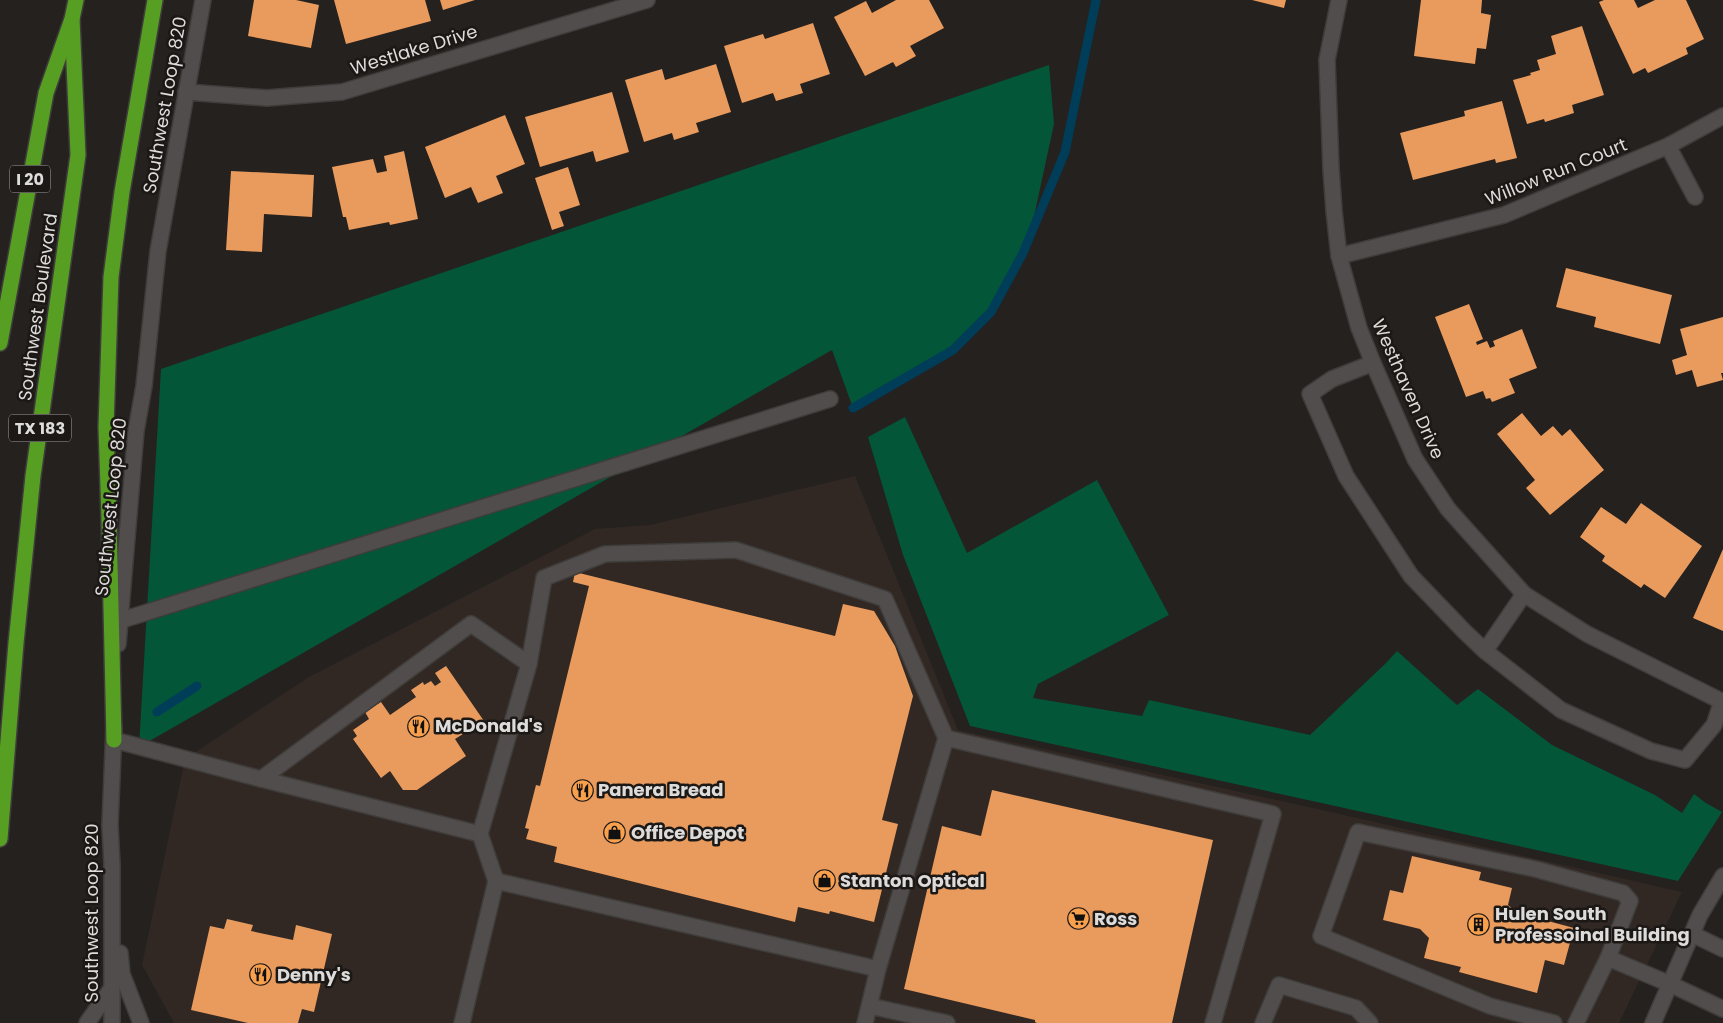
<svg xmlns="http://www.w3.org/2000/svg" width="1723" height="1023" font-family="Poppins,sans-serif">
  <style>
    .built { fill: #312823 }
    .green { fill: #045638 }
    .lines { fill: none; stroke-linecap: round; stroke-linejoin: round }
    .stream { stroke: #003d58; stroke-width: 9 }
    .building { fill: #e99a5d }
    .service-casing { stroke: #3f3d3b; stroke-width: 18 }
    .minor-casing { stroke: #3f3d3b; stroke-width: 18 }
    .secondary-casing { stroke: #3f3d3b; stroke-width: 18 }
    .motorway-casing { stroke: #3f3d3b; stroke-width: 18 }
    .service { stroke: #514d4c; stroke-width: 15 }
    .minor { stroke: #514d4c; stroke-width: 15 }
    .secondary { stroke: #514d4c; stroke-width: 15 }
    .motorway { stroke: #569f22; stroke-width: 15 }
    .labels { text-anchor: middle; stroke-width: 5; stroke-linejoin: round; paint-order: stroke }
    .shield { fill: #1b1816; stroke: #a4a1a0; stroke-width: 1 }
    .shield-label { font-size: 16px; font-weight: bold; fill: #dedcdb }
    .street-label { font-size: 18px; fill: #dedcdb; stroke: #1b1816 }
    .poi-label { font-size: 18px; font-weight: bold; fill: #dedcdb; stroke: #1b1816; text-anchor: start }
  </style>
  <rect width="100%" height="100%" fill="#24211f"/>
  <path class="built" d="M855,476l103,254 364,80 360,82 -63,131h-1445l-32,-58 43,-206 124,-82 286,-148 55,-4z"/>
  <g class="green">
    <path d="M1049,65l5,59 -24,111 -36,70 -41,45 -100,58 -21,-58 -693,397 22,-378z"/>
    <path d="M905,417l62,136 130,-73 72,135 -131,69 -5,14 109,18 7,-16 161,35 75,-71 12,-13 60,54 21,-16 74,56 103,50 27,18 12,-19 12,9 16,9 -44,69 -708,-155 -67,-171 -35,-118z"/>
  </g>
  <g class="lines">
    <g class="stream">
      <path d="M853,408l100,-58 38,-38 32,-59 42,-101 31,-152"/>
      <path d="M157,712l40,-26"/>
    </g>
  </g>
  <g class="building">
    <path d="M254,0h42l23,5 -8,43 -63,-12z"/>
    <path d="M334,0h91l6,21 -85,23z"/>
    <path d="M440,0h35l-32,10z"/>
    <path d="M896,0h33l15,28 -34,18 6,10 -20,11 -3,-5 -28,14 -31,-59 32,-16 6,12z"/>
    <path d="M1252,0h34l-2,8z"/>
    <path d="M1421,0h61l-1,13 10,2 -5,34 -9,-1 -2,16 -61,-8z"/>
    <path d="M1604,0h30l4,8 17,-8h31l18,39 -18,9 2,6 -40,19 -3,-5 -12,6 -34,-72z"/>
    <path d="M813,23l17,51 -30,10 3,9 -27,8 -3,-8 -31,10 -18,-57 39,-12 2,5z"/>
    <path d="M1582,26l22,69 -32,10 2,8 -29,9 -1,-3 -17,5 -14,-44 18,-5 -1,-2 10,-3 -3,-10 19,-6 -5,-18z"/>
    <path d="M716,64l15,48 -35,11 3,9 -25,8 -2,-7 -28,9 -19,-62 37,-11 3,11z"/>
    <path d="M612,92l17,60 -33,10 -3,-11 -53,16 -15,-50z"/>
    <path d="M1502,101l15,57 -21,5 -1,-4 -82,21 -13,-47 65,-17 -1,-5z"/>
    <path d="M505,115l20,49 -29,12 7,17 -25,10 -7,-16 -26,11 -20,-51z"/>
    <path d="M404,151l14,68 -28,6 -1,-3 -40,8 -3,-13h-3l-11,-50 41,-8 4,14 10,-2 -3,-15z"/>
    <path d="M568,167l12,38 -21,7 5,14 -12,4 -17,-52z"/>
    <path d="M231,171l83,4 -2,42 -48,-3 -2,38 -36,-2z"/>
    <path d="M1566,268l106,27 -12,49 -66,-17 2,-10 -40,-10z"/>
    <path d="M1469,304l14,35 -7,3 1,3 10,-4 3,7 5,-2 -2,-5 29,-12 15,39 -28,11 6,14 -23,9 -2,-4 -4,1 -3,-8 -17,6 -31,-80z"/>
    <path d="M1723,317v56h-2l2,7 -26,7 -5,-17 -16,5 -4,-15 15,-5 -7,-26z"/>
    <path d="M1522,413l19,23 12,-10 9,10 8,-7 34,41 -54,45 -24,-27 9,-8 -38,-46z"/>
    <path d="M1641,503l61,43 -37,52 -21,-14 -3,4 -39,-27 3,-5 -25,-19 21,-30 25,17z"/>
    <path d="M1723,549v82l-30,-13z"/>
    <path d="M575,572l260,64 8,-32 31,7 21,35 18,50 -31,124 16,4 -24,98 -44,-11 -1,3 -31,-7 -3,15 -241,-60 3,-15 -31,-8 3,-10 -4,-1 11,-43 4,1 49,-200 -16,-4z"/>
    <path d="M446,666l38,55 -29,18 11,17 -49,34h-14l-13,-19 -9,7 -28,-39 4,-3 -4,-6 16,-11 -4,-7 16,-10 9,13 26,-18 -5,-7 12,-8 1,3 7,-4 4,5 6,-4 -6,-9z"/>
    <path d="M992,790l221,50 -41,183h-135l-2,-1v-2l-131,-31 38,-163 39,10z"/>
    <path d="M1412,856l69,16 -2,8 33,8 -4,17 10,8 56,15 -10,37 -19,-5 -8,33 -78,-21 2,-5 -37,-9 5,-20 -9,-9 -37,-9 7,-30 13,3z"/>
    <path d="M227,919l26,6 -2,6 42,9 3,-15 36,9 -18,78 -12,-3 -4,14h-50l-57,-13 19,-84 14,3z"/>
  </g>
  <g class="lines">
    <defs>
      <g id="service">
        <path d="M1373,363l-41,16 -22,15 36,82 65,100 53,55 21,20 39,-57"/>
        <path d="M119,621l711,-222"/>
        <path d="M1485,651l76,59 90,41 34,9 29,-35 8,-24"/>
        <path d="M529,664l15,-86 61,-24 131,-4 149,49 61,139"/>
        <path d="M114,740l147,39 219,55"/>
        <path d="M261,779l210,-155 58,40 -49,170 16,47"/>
        <path d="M1692,934l31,15"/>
        <path d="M878,969l68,-231 327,76 -60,209"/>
        <path d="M870,1006l77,17"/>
        <path d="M462,1023l34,-142 382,88 -13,54"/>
        <path d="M1263,1023l16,-38 77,23 14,15"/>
        <path d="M1554,1023l-64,-17 -169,-70 37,-104 177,37 88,24 7,8 -22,57"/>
        <path d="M1576,1023l32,-65 62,26 53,25"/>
      </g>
      <g id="minor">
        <path d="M1339,0l-12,60 4,109 3,42 5,45 20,72 14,35 42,96 33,50 76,85 63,40 136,68"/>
        <path d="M186,92l81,6 75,-6 305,-92"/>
        <path d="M1668,146l27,51"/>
        <path d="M1339,256l165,-41 164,-69 55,-30"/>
        <path d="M1653,1023l47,-108 23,-39"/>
      </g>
      <g id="secondary">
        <path d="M118,644l18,-213 8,-45 14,-135 45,-251"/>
        <path d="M120,953l2,21 19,49"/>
        <path d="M87,1023l24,-34"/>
        <path d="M112,1023v-158l-2,-40 4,-98"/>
      </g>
      <g id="motorway">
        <path d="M0,343l46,-250 26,-74 4,-19"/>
        <path d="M114,740l-5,-222 -3,-91 5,-150 11,-85 33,-192"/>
        <path d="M0,839l16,-196 17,-167 45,-321 -6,-136"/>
      </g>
    </defs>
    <use href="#service" class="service-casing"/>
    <use href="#minor" class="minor-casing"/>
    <use href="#secondary" class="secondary-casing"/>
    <use href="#motorway" class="motorway-casing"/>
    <use href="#service" class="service"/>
    <use href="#minor" class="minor"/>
    <use href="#secondary" class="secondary"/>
    <use href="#motorway" class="motorway"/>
  </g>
  <defs>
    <symbol id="restaurant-disc" viewBox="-11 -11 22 22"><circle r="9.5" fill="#f9a04d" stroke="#1b1816"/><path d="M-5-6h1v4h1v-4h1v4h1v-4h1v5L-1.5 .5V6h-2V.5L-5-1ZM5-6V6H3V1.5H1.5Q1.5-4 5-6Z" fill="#111"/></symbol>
    <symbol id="shop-disc" viewBox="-11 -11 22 22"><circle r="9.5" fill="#f9a04d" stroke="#1b1816"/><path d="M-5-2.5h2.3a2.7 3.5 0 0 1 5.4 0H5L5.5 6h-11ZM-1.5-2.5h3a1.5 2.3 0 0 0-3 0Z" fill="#111"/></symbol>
    <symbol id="supermarket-disc" viewBox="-11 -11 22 22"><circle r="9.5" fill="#f9a04d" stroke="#1b1816"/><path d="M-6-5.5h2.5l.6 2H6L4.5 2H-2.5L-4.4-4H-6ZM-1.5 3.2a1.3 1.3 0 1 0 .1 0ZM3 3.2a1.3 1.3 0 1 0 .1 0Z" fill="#111"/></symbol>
    <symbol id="building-disc" viewBox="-11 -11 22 22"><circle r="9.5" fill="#f9a04d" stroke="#1b1816"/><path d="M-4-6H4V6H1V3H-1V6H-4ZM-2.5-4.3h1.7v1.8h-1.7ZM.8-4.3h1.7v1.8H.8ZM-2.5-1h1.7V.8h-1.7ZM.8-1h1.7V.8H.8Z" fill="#111"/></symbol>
  </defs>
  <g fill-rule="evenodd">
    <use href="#restaurant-disc" x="406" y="714" width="25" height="25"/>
    <use href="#restaurant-disc" x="570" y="778" width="25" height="25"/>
    <use href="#shop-disc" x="602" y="820" width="25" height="25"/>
    <use href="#shop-disc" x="812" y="868" width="25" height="25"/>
    <use href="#supermarket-disc" x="1066" y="906" width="25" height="25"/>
    <use href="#building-disc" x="1466" y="912" width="25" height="25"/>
    <use href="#restaurant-disc" x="248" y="962" width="25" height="25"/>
  </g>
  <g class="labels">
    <g class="shield">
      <rect x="10" y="165.5" width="40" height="27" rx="4"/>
      <rect x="9" y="414.5" width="62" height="27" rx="4"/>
    </g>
    <g class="shield-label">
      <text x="30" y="185">I 20</text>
      <text x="40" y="434">TX 183</text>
    </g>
    <g class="street-label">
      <text transform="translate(414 50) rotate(-17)" y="6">Westlake Drive</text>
      <text transform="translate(165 105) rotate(-80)" y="6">Southwest Loop 820</text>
      <text transform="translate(1556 172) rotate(-22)" y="6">Willow Run Court</text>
      <text transform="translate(38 307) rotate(-82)" y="6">Southwest Boulevard</text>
      <text transform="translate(1408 389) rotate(66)" y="6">Westhaven Drive</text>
      <text transform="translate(111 507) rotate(-84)" y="6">Southwest Loop 820</text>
      <text transform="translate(92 913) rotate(-90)" y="6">Southwest Loop 820</text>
    </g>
    <g class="poi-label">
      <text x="435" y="732">McDonald's</text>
      <text x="598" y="796">Panera Bread</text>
      <text x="631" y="839">Office Depot</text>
      <text x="840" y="887">Stanton Optical</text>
      <text x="1495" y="920">Hulen South<tspan x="1495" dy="21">Professoinal Building</tspan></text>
      <text x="1094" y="925">Ross</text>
      <text x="277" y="981">Denny's</text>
    </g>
  </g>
</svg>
